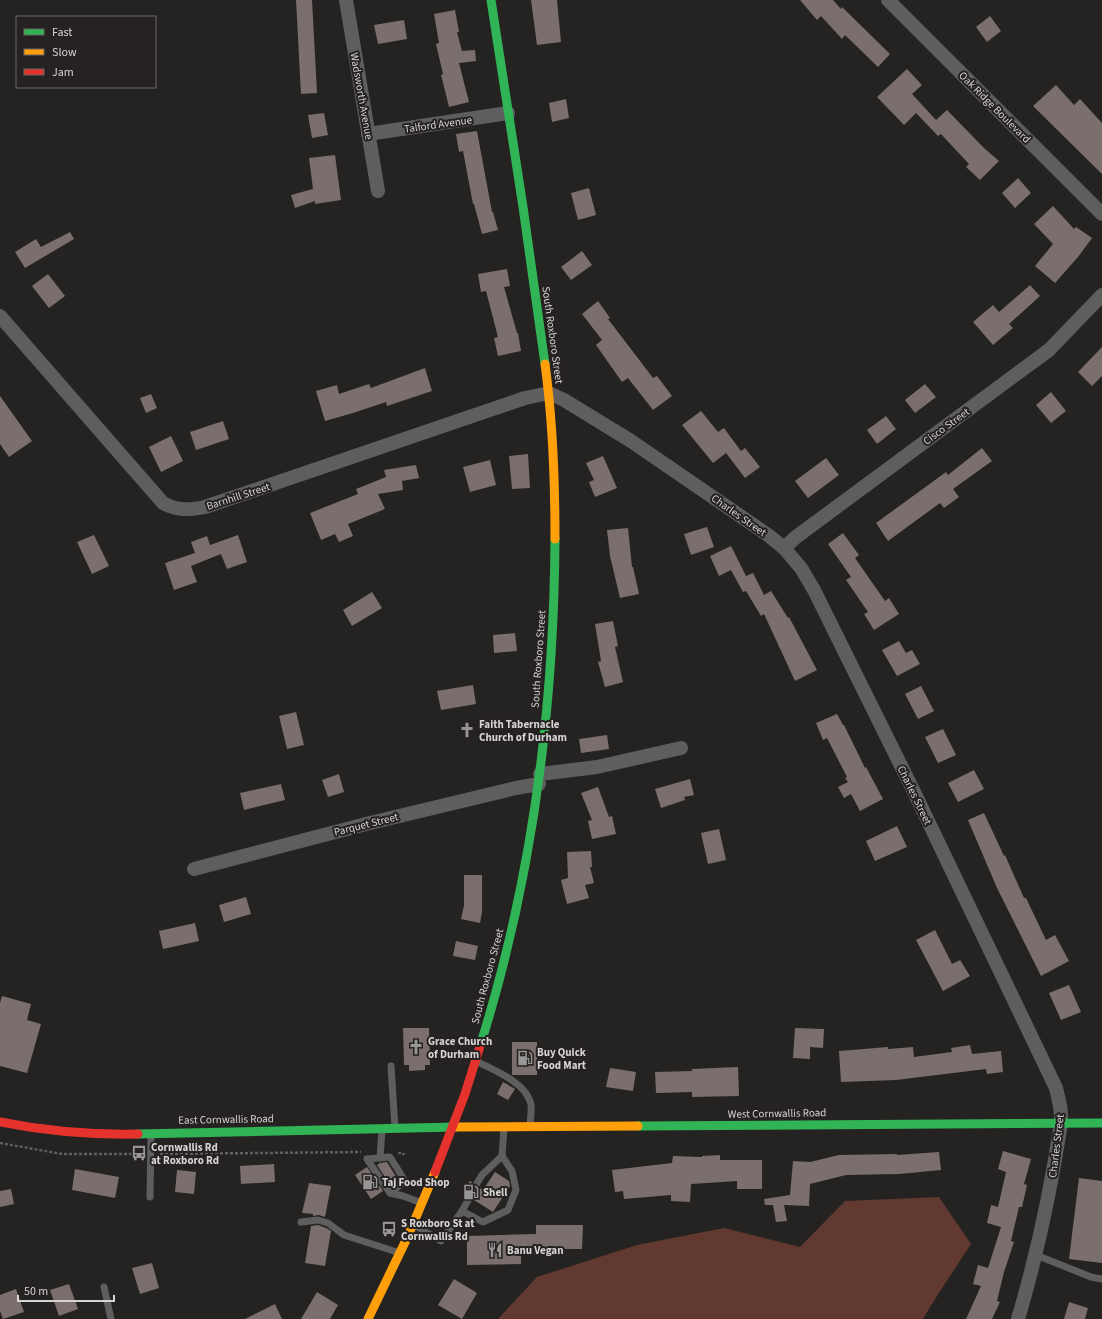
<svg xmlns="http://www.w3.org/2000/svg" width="1102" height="1319" font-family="'Source Sans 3',sans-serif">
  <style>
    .forest { fill: #613931 }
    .building { fill: #7a6f6c }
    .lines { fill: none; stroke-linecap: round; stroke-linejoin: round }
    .path { stroke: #605e5e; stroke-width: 2.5; stroke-dasharray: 3 2; stroke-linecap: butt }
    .lane { stroke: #5e5e5e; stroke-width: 7 }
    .street { stroke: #5e5e5e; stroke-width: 14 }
    .fast { stroke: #30b455; stroke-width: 9 }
    .slow { stroke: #ff9f0a; stroke-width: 9 }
    .jam { stroke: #e5322d; stroke-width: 9 }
    .labels { text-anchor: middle; stroke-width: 4; stroke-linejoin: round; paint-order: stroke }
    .street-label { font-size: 11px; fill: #d5d3d3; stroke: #252221 }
    .poi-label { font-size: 11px; font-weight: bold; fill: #d5d3d3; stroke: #252221; text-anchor: start }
  </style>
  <rect width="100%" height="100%" fill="#242322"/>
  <path class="forest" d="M939,1197l32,47c-16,25 -33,49 -48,75h-425l39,-42 100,-32 87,-17 76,19 45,-46z"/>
  <g class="building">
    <path d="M296,0h16l5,93 -16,1z"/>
    <path d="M531,0h26l4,42 -24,3z"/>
    <path d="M800,0h33l8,9 1,-2 48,47 -12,13 -33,-32 -3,4 -21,-23 -4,4z"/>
    <path d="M455,10l4,22h-2l5,19 13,-1 1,11 -17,2 10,39 -20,5 -8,-32 2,-1 -7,-30 3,-1 -5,-29z"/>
    <path d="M990,16l11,15 -14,11 -11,-15z"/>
    <path d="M404,20l3,19 -29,5 -4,-19z"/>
    <path d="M907,69l15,16 -10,9 24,26 11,-10 37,38 15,13 -19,19 -14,-13 3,-3 -28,-30 -3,2 -22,-23 -12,12 -27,-28z"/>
    <path d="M1056,85l18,20 6,-6 22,24v51l-69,-68z"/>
    <path d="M566,99l3,19 -17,4 -3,-19z"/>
    <path d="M324,113l4,22 -16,3 -4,-23z"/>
    <path d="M477,131l15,81h1l5,18 -16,4 -8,-30h-1l-10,-53 -4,1 -3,-18z"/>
    <path d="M335,155l6,45 -26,4v-3l-20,7 -4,-13 22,-6 -4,-31z"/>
    <path d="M1018,178l13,15 -16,15 -13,-15z"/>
    <path d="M589,188l7,27 -18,5 -7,-27z"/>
    <path d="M1053,206l21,23 2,-2 16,11 -14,19 -23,26 -20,-17 18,-22 -19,-20z"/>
    <path d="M70,232l4,7 -49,29 -10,-16 21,-13 5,8z"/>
    <path d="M582,251l10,14 -21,15 -10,-13z"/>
    <path d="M507,269l3,17 -6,1 13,46h1l3,18 -23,5 -4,-18 4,-1 -12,-46 -5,1 -3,-18z"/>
    <path d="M48,274l17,22 -16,12 -17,-22z"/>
    <path d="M1030,285l10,11 -31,28 4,4 -20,17 -20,-23 20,-17 6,7z"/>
    <path d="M598,301l12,17 -2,1 45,59 4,-2 15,20 -19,14 -25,-32 -6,4 -26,-37 6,-5 -20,-26z"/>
    <path d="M1102,347v29l-10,10 -14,-14z"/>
    <path d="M425,368l7,23 -45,15 -1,-4 -33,11 -28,8 -9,-30 21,-6 2,9 30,-10 2,4z"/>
    <path d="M925,384l11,13 -21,16 -10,-13z"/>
    <path d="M1051,392l15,19 -15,12 -15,-18z"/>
    <path d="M151,394l6,14 -11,5 -6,-15z"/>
    <path d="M0,396l32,45 -23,16 -9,-13z"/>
    <path d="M701,411l17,21 6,-4 17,23 4,-3 15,19 -15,11 -19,-25 -13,10 -31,-38z"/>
    <path d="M886,416l10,13 -19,15 -10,-14z"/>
    <path d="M223,421l6,18 -33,11 -6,-18z"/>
    <path d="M171,436l12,25 -22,11 -12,-25z"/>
    <path d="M982,448l10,13 -39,28 6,8 -15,11 -4,-5 -52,38 -12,-18 70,-51 2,3z"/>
    <path d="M528,454l2,34 -18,1 -3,-33z"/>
    <path d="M603,456l14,32 -22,9 -6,-15 5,-2 -8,-17z"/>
    <path d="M826,458l13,17 -31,23 -13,-17z"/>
    <path d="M490,460l6,25 -26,7 -7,-25z"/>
    <path d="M416,465l3,13 -17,3 1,9 -25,4 7,15 -37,15 5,12 -14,6 -4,-8 -14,6 -11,-27 48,-19 -2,-5 30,-12 -2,-7z"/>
    <path d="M707,527l7,20 -23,8 -7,-21z"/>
    <path d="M628,528l4,39h1l6,27 -19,4 -10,-42 -3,-26z"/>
    <path d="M843,533l16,22 -4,3 30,43 4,-3 10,16 -25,16 -10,-16 4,-2 -22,-32 5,-3 -23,-33z"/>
    <path d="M94,535l15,31 -17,8 -15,-32z"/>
    <path d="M238,535l9,27 -20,7 -6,-15 -30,12 6,16 -23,8 -9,-27 30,-10 -4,-11 16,-6 3,9z"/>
    <path d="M731,546l15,30 7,-3 11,22 7,-4 17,27 1,-1 28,53 -22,11 -31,-67 -3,2 -15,-25 -3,1 -12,-22 -12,6 -9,-20z"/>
    <path d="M372,592l10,16 -30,18 -9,-16z"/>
    <path d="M613,621l5,25 -3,1 8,35 -18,5 -7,-25 3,-1 -6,-37z"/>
    <path d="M515,633l2,18 -23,2 -1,-18z"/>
    <path d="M899,641l7,12 6,-3 8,14 -23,12 -15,-26z"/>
    <path d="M473,685l3,19 -35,6 -4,-19z"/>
    <path d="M921,686l13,25 -16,8 -13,-25z"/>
    <path d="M296,712l8,33 -17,4 -8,-33z"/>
    <path d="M837,714l6,11h1l21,43 1,-1 17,32 -23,12 -9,-17 -7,4 -6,-11 10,-5 -3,-4 2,-1 -20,-39 -4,2 -7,-17z"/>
    <path d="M943,729l13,26 -18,8 -13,-26z"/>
    <path d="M607,735l2,14 -28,4 -2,-14z"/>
    <path d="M974,770l10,19 -26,13 -10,-19z"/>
    <path d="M339,774l5,18 -16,5 -6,-17z"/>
    <path d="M690,779l4,16 -10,2 1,3 -24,8 -6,-19z"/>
    <path d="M281,784l4,16 -41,10 -4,-17z"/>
    <path d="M598,787l11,30 3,-1 4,18 -24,5 -4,-18 4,-1 -11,-27z"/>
    <path d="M984,813l20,43 1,-1 19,43h2l20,42 9,-5 14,26 -28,15 -44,-88 -29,-68z"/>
    <path d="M897,826l10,21 -32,14 -9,-20z"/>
    <path d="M719,829l7,31 -18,4 -7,-31z"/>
    <path d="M591,851l1,16h-2l4,16 -9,2 4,13 -22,6 -6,-24 7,-2 -1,-26z"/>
    <path d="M464,875h18v37l-2,11 -19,-4 3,-13z"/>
    <path d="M246,897l5,17 -27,8 -5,-17z"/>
    <path d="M195,923l4,18 -36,8 -4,-18z"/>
    <path d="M935,930l17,34 8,-4 10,16 -27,15 -27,-51z"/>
    <path d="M456,941l22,5 -3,14 -22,-4z"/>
    <path d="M1069,985l12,27 -20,8 -12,-27z"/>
    <path d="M2,996l29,8 -4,16 14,4 -14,49 -27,-7v-63z"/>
    <path d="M403,1028h26l1,37h-5v5l-16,1v-6h-5z"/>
    <path d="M795,1028l29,1 -1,19 -13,-1v12l-17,-1z"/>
    <rect x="512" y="1042" width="25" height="33"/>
    <path d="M970,1045l2,9 29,-3 2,21 -16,2 -1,-5 -90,11 -55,2 -2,-31 49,-4v2l25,-2 1,10 38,-5 -1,-4z"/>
    <path d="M738,1067l1,29 -47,1v-5l-36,1 -1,-21 37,-1v-2z"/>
    <path d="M610,1068l26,4 -3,19 -27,-4z"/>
    <path d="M503,1082l12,7 -7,11 -11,-6z"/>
    <path d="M1003,1151l28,8 -7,25 3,1 -5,22h-3l-8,34 3,1 -10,30 -7,29 3,1 -8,17h-26l15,-33 -8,-2 5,-19 10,3 13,-41 -14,-4 4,-18 7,2 8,-35 -8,-3z"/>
    <path d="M939,1152l2,18 -42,4 -53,1 -36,9 -1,22 -25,-1 3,16 -11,1 -3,-17h-8l-1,-6 26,-4 3,-34 17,1 29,-7 58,-1v1z"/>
    <path d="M720,1155v5h42v29h-25v-8l-46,3 -1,18 -19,-1v-6l-47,4 -1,-8 -8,1 -3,-22 60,-7 1,-7 29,1v-1z"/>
    <path d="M387,1162l11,18 -8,5 -13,-20 3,-2z"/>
    <path d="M274,1164l1,18 -34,2 -1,-18z"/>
    <path d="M367,1167l16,24 -12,8 -16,-24z"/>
    <path d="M75,1169l44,8 -4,21 -43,-8z"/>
    <path d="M177,1170l19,2 -2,22 -19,-2z"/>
    <path d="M495,1172l14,9 1,5 -17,26 -19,-12 1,-3 -2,-4 -3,-1 -4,2 -3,-2 7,-11 2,1 -1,3 2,4 3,1 4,-2 3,2z"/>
    <path d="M1079,1178l23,3v82l-33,-4z"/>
    <path d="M309,1183l22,3 -6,31 -6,-2 -6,1v-2l-11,-1z"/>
    <path d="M11,1189l3,15 -14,3v-16z"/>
    <path d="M318,1225l8,3 5,3 -6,35 -20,-3 6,-37z"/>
    <path d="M536,1225h47l-1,24h-61v15l-54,1v-29l69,-2z"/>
    <path d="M152,1263l7,25 -19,6 -8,-26z"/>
    <path d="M454,1279l23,14 -15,26 -24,-14z"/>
    <path d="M69,1284l9,25 -19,7 -9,-26z"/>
    <path d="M16,1289l8,23 -21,7 -3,-8v-16z"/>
    <path d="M317,1292l21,13 -8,14h-29z"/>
    <path d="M1069,1302l19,6 -3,11h-21z"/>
    <path d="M275,1304l7,15h-37z"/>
  </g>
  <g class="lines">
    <g class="path">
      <path d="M0,1143l62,11h81"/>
      <path d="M398,1153h5l1,2"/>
      <path d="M160,1154l201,-2"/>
    </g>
    <g class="lane">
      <path d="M476,1061c17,9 47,20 54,40 3,6 0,18 0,25"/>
      <path d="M391,1066l4,62"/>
      <path d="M380,1158l2,-28"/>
      <path d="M476,1185l6,-10 20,-19"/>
      <path d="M390,1193l15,-12 -15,-24 -23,2 23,34 13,3 19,7"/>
      <path d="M150,1197l1,-62"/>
      <path d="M462,1211l8,-14"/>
      <path d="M301,1222l17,-2 10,3 16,12 56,18"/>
      <path d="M414,1225l27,16 21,-30 21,11 25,-12 8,-20 -4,-19 -10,-15 2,-28"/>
      <path d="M1036,1255l55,22 11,2"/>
      <path d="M104,1287l7,32"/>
    </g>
    <g class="street">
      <path d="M346,0l32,191"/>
      <path d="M888,0l214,214"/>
      <path d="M368,134l140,-21"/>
      <path d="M0,316l163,187c14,8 27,7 42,4l320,-109 24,-5 15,7 67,41 137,94 16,13 17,20 13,22 103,208 139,290c3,12 6,23 5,35 -10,66 -24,132 -43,196"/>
      <path d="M784,548l12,-11 253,-187 53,-55"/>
      <path d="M540,774l57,-7 84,-19"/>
      <path d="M194,869l172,-45 150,-36 23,-4"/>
    </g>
    <g class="fast">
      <path d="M491,0l32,207 22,157"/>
      <path d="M481,1043c51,-163 73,-334 74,-504"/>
      <path d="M638,1126l464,-3"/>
      <path d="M138,1134l318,-7"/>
    </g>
    <g class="slow">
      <path d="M545,364c8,58 10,117 10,175"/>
      <path d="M456,1127l182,-1"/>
      <path d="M368,1319l40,-83 27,-64"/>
    </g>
    <g class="jam">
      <path d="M0,1122c45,9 91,13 138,12"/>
      <path d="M435,1172l30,-78 16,-51"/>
    </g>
  </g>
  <defs>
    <symbol id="church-bare" viewBox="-9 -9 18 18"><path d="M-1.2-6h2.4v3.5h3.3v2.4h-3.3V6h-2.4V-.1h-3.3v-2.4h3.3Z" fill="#979595" stroke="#252221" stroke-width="2.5" paint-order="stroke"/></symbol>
    <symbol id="fuel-bare" viewBox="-9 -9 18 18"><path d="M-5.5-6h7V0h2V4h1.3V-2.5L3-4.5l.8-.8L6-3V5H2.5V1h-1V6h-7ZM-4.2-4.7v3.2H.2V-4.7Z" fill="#979595" stroke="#252221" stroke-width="2.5" paint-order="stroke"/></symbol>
    <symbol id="bus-bare" viewBox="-9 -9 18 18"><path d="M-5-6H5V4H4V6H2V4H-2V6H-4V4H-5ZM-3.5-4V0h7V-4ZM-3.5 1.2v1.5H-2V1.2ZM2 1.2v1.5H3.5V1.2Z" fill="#979595" stroke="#252221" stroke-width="2.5" paint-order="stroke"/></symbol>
    <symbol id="restaurant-bare" viewBox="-9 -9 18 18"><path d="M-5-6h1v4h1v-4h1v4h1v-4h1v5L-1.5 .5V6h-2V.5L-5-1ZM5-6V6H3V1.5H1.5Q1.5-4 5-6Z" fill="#979595" stroke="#252221" stroke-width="2.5" paint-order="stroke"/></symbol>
  </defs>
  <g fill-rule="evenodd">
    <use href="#church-bare" x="456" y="719" width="22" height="22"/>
    <use href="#church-bare" x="405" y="1036" width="22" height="22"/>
    <use href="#fuel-bare" x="514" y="1047" width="22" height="22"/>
    <use href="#bus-bare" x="128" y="1142" width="22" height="22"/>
    <use href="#fuel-bare" x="359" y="1171" width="22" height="22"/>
    <use href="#fuel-bare" x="460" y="1181" width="22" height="22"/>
    <use href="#bus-bare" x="378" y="1218" width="22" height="22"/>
    <use href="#restaurant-bare" x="484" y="1239" width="22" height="22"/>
  </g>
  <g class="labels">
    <g class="street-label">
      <text transform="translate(362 96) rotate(80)" y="4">Wadsworth Avenue</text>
      <text transform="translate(995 107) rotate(45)" y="4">Oak Ridge Boulevard</text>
      <text transform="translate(438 124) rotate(-8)" y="4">Talford Avenue</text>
      <text transform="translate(553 335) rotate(82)" y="4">South Roxboro Street</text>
      <text transform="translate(946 426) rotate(-36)" y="4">Cisco Street</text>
      <text transform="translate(238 496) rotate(-18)" y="4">Barnhill Street</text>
      <text transform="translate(739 515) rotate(35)" y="4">Charles Street</text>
      <text transform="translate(538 659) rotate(-86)" y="4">South Roxboro Street</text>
      <text transform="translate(915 795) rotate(64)" y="4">Charles Street</text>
      <text transform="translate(366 824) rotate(-14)" y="4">Parquet Street</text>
      <text transform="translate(487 976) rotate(-75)" y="4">South Roxboro Street</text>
      <text transform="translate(777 1113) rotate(-1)" y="4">West Cornwallis Road</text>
      <text transform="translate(226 1119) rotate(-1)" y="4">East Cornwallis Road</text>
      <text transform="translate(1056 1146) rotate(-83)" y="4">Charles Street</text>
    </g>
    <g class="poi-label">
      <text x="479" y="728">Faith Tabernacle<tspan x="479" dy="13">Church of Durham</tspan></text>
      <text x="428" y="1045">Grace Church<tspan x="428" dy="13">of Durham</tspan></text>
      <text x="537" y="1056">Buy Quick<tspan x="537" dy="13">Food Mart</tspan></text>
      <text x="151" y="1151">Cornwallis Rd<tspan x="151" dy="13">at Roxboro Rd</tspan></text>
      <text x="382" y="1186">Taj Food Shop</text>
      <text x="483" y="1196">Shell</text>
      <text x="401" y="1227">S Roxboro St at<tspan x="401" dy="13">Cornwallis Rd</tspan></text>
      <text x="507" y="1254">Banu Vegan</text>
    </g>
  </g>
  <rect x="16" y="16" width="140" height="72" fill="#252221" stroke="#6b6968"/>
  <rect x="24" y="29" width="20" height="6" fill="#30b455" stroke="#6b6968"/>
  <text x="52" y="36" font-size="12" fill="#d5d3d3">Fast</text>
  <rect x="24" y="49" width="20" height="6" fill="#ff9f0a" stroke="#6b6968"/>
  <text x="52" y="56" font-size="12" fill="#d5d3d3">Slow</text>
  <rect x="24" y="69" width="20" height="6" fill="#e5322d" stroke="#6b6968"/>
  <text x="52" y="76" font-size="12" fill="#d5d3d3">Jam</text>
  <path d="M18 1295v6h96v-6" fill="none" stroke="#d5d3d3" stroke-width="2"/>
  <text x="24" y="1295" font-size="12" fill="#d5d3d3" stroke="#252221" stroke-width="3" paint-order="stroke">50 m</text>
</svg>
